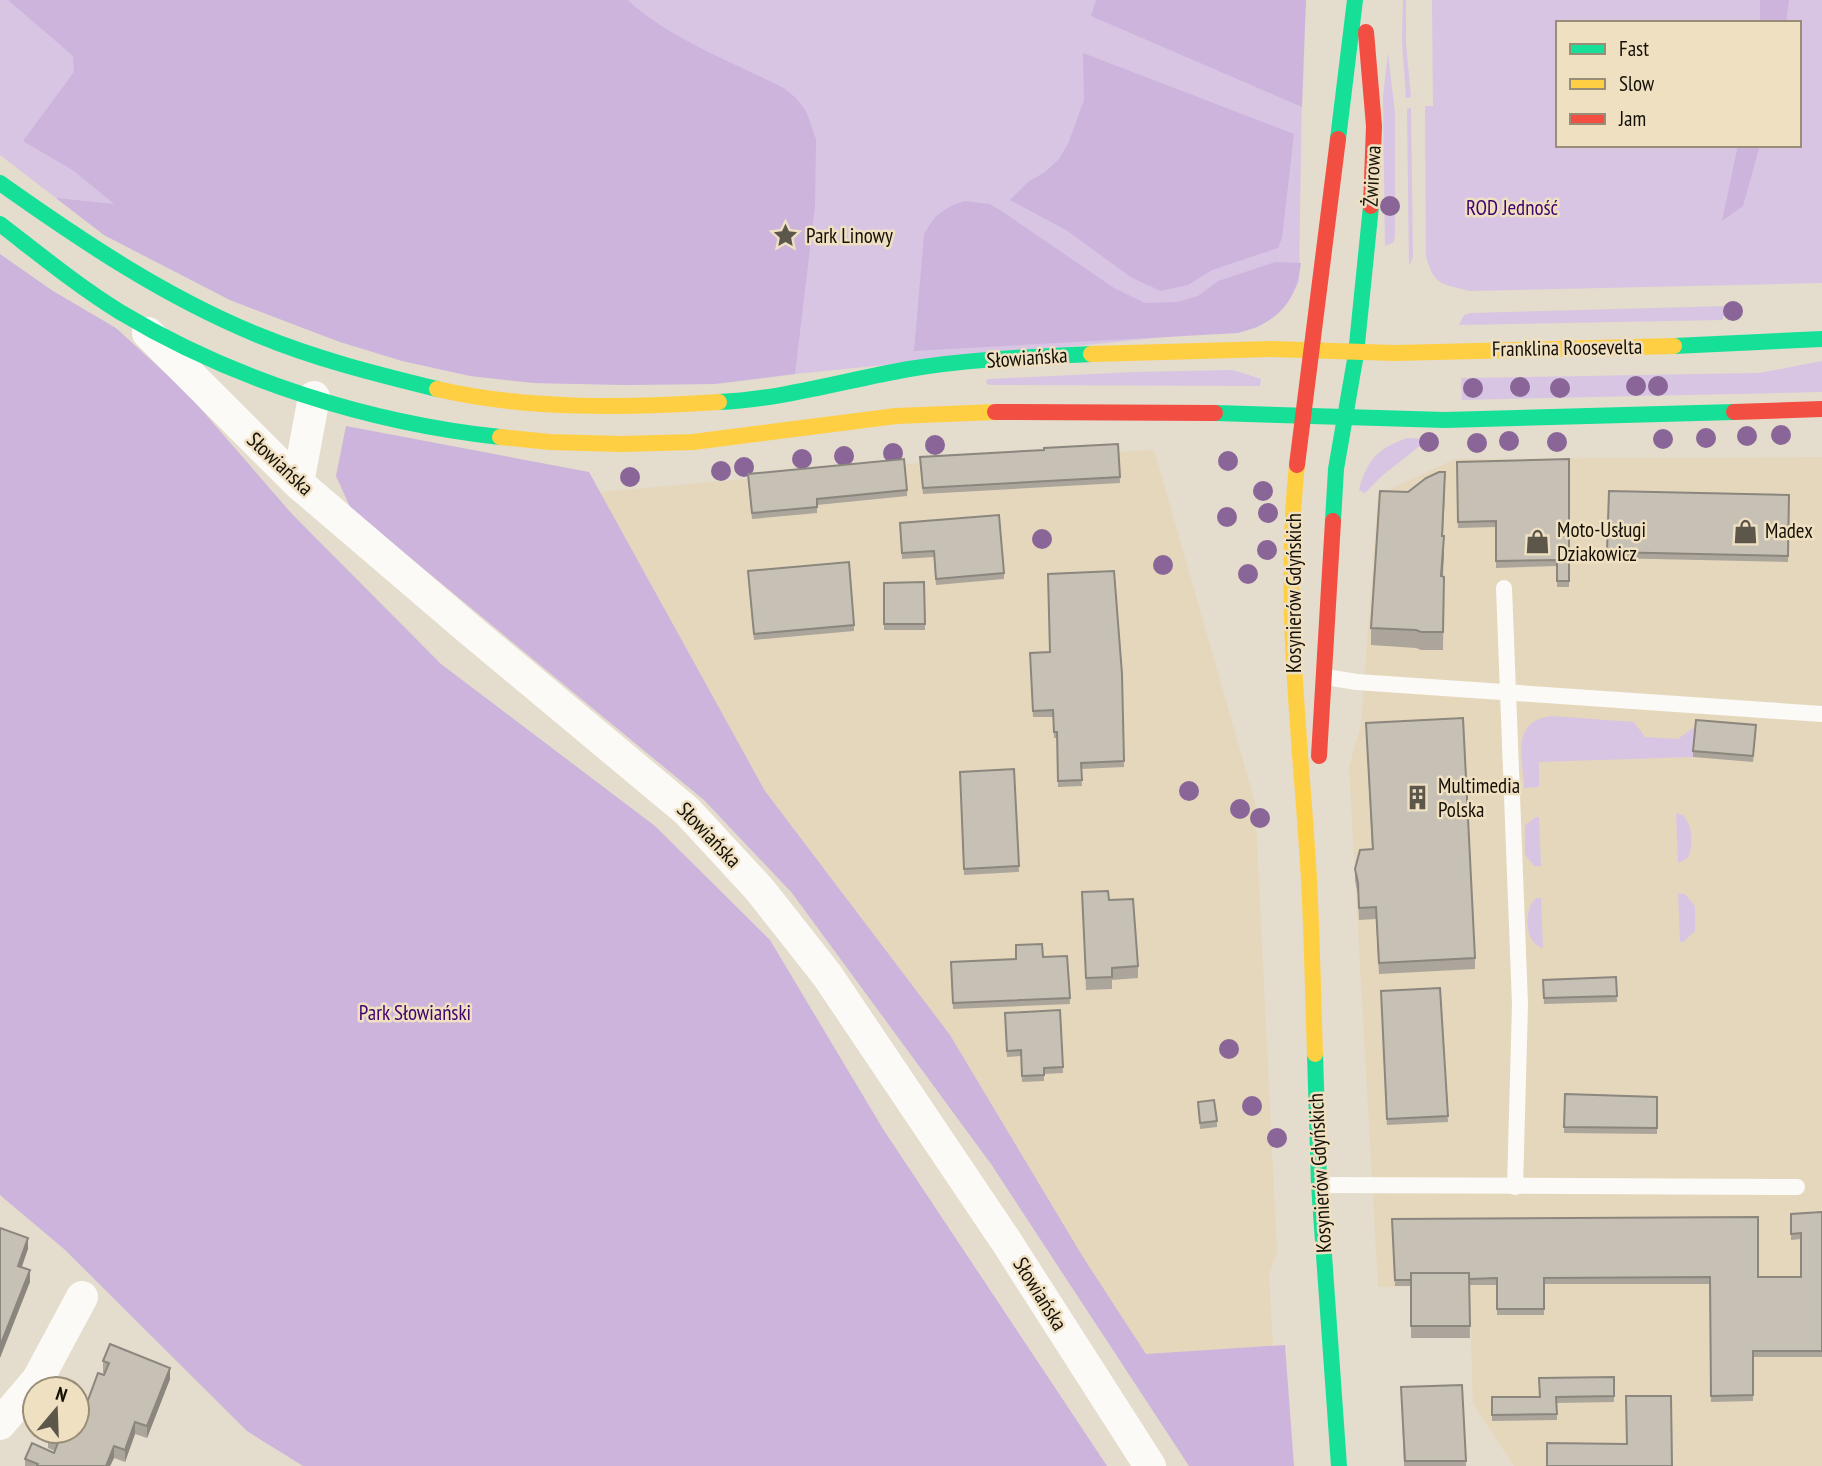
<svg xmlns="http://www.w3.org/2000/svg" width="1822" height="1466" font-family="'PT Sans Narrow',sans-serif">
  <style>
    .built { fill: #e5d7bc }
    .green { fill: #d8c5e3; fill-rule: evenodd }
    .forest { fill: #ccb4dc }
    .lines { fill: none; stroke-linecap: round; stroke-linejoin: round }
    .lane { stroke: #fbfaf7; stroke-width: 16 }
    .street { stroke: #fbfaf7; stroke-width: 32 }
    .fast { stroke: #16e098; stroke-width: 16 }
    .slow { stroke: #ffcf43; stroke-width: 16 }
    .jam { stroke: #f24e42; stroke-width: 16 }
    .tree { fill: #8a6598 }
    .wall { fill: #aba59b }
    .shaded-wall { fill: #8b867e }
    .building { fill: #c7c0b4; stroke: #8b867e; stroke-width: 2 }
    .labels { text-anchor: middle; stroke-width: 5; stroke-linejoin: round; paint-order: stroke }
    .street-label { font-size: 21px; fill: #151006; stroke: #efe0c2 }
    .park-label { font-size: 21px; fill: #41036e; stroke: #efe0c2 }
    .poi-label { font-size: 21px; fill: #151006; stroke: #efe0c2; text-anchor: start }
  </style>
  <rect width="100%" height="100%" fill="#e4dccc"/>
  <g class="built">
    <path d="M1154,450l101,352 22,450 -8,23 4,71 -127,8 -63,-97 -133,-222 -185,-244 -165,-299 320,-29z"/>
    <path d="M1822,457v1009h-308l-41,-62 -4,-119 -91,2 -29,-519 12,-44 17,-229 77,-36z"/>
  </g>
  <g class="green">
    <path d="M0,0h1306l-3,24 -4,257c-9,22 -22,36 -43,47l-461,46 -167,11 -94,-2 -194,-41 -110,-42 -126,-65 -104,-80z"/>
    <path d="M1403,0h3v44l5,53 -5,1 -4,-57z"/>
    <path d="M1432,0h390v283l-353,8c-28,-8 -35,-5 -43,-35l-1,-150h8zM1558,23h241v122h-241z"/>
    <path d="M1388,53l7,60v122l-1,7 -9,4 -2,-149z"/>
    <path d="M1411,108l2,149 -4,9 -2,-157z"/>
    <path d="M1728,306l-6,14 -263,5 5,-10 7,-2z"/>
    <path d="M1822,361v31l-360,8 -1,-22 298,-5z"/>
    <path d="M1233,370l28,9 -1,7 -269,-1 -4,-1 -1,-3 2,-2 147,-7z"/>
    <path d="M1407,438l18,1 1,2 -43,34 -18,18 -6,-3c8,-30 19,-42 48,-52z"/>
    <path d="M1552,716l82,6 11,15 33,2 18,-13 -3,31 -154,5v25l-15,1c-1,-32 -14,-67 28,-72z"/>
    <path d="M1676,813l7,2c10,11 11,29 5,43l-10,5z"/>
    <path d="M1539,817l2,49h-7l-9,-11v-29l9,-8z"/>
    <path d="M1678,893l7,1 10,12v25l-12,11h-3z"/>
    <path d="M1536,898h5l2,50c-19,-5 -20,-38 -7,-50z"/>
  </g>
  <g class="forest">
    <path d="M8,0h620c38,37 108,64 156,88l12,10 10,13 10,28 -1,67 -20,168 -80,10 -87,1 -94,-2 -64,-7 -68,-15 -62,-19 -110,-42 -126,-65 -48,-37 58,6 -40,-33 -51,-30 51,-69 -1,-16z"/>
    <path d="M1096,0h210l-4,107 -211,-91z"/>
    <path d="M1760,0h29l-3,23h-26z"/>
    <path d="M1083,53l211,81 -12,104 -4,10 -66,22 -24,15 -27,6 -29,-13 -66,-48 -56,-30 18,-18 17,-10 13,-12 10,-16 16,-44z"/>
    <path d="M1738,145h22l-17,61 -21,15z"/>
    <path d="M965,201l24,3 11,6 114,78 31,15 32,-1 21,-6 20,-15 57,-19 26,1c-5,40 -24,60 -63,70l-324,18 10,-116c9,-19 20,-28 41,-34z"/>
    <path d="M0,254l53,37 63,37 71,65 105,121 149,150 214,162 115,114 113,189 224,337h-804l-56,-35 -183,-182 -64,-54z"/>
    <path d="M346,426l243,46 176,319 185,244 133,222 63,97 139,-9 9,121h-105l-198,-302 -199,-271 -88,-93 -353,-291 -15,-33z"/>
  </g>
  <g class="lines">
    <g class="lane">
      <path d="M1504,588l16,416 -5,183"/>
      <path d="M1325,677l32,5 465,32"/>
      <path d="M1319,1185l478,2"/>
    </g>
    <g class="street">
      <path d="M148,333l150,150 172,147 217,181 73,79 67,85 179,266 144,225"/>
      <path d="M298,483l16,-86"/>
      <path d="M0,1424l38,-45 44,-82"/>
    </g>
    <g class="fast">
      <path d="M1338,139l17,-139"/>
      <path d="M0,183c82,58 165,114 258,152 58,24 118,39 179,54"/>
      <path d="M0,224c39,30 78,62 120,88 113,68 249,111 380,125"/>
      <path d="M1674,346l148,-7"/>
      <path d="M719,402c65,-3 127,-22 190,-33 60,-10 121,-12 182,-15"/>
      <path d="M1215,413l230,7 289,-8"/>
      <path d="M1333,521l3,-52 20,-115 15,-148"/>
      <path d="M1315,1054l4,131 20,281"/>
    </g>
    <g class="slow">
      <path d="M1091,354l180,-5 124,4 279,-7"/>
      <path d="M437,389c91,21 190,19 282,13"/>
      <path d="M500,437l50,5 71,2 72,-2 203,-26 99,-4"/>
      <path d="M1297,465c-15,138 4,276 12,414 3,58 4,117 6,175"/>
    </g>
    <g class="jam">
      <path d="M1366,32l8,94 -3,80"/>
      <path d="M995,412l220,1"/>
      <path d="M1734,412l88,-3"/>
      <path d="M1297,465l41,-326"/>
      <path d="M1319,756l14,-235"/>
    </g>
  </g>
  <g class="tree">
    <circle cx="1390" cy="206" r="10"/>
    <circle cx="1733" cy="311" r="10"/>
    <circle cx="1636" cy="386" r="10"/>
    <circle cx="1658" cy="386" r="10"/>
    <circle cx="1520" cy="387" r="10"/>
    <circle cx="1473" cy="388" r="10"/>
    <circle cx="1560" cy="388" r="10"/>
    <circle cx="1781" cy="435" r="10"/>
    <circle cx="1747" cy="436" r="10"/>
    <circle cx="1706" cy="438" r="10"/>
    <circle cx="1663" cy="439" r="10"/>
    <circle cx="1509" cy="441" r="10"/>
    <circle cx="1429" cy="442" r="10"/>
    <circle cx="1557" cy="442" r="10"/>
    <circle cx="1477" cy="443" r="10"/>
    <circle cx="935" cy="445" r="10"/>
    <circle cx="893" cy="453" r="10"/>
    <circle cx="844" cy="456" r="10"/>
    <circle cx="802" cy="459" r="10"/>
    <circle cx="1228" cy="461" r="10"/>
    <circle cx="744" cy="467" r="10"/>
    <circle cx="721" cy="471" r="10"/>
    <circle cx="630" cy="477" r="10"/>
    <circle cx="1263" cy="491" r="10"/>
    <circle cx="1268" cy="513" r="10"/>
    <circle cx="1227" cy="517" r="10"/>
    <circle cx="1042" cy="539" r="10"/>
    <circle cx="1267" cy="550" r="10"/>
    <circle cx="1163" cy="565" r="10"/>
    <circle cx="1248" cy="574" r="10"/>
    <circle cx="1189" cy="791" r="10"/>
    <circle cx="1240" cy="809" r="10"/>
    <circle cx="1260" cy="818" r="10"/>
    <circle cx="1229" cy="1049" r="10"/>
    <circle cx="1252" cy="1106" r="10"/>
    <circle cx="1277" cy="1138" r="10"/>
  </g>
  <g class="wall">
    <path d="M1118,444l2,39 -197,11 -3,-31 124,-13z"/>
    <path d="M1569,459v128h-12v-21l-61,2v-41l-38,1 -1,-66z"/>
    <path d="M748,474l159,16v6l-90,9v8l-65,6z"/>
    <path d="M1445,490l-2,46 1,17 -1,24h1l-1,73h-22l-5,-2 -45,-3v-17l37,-136z"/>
    <path d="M1609,491l180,4 -1,67 -181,-4z"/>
    <path d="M900,529l104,44v6l-68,6 -2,-28 -32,2z"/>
    <path d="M748,577l106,48v6l-100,9z"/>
    <path d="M924,582l1,48h-41v-47z"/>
    <path d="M1030,653l92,21 2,93 -43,2 1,17 -24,1 -1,-49h-3l-1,-21h-20z"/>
    <path d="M1366,723l109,235v11l-96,5 -3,-55 -17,1 -1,-25 -3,-14v-12l17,-20z"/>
    <path d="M1756,731l-3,31 -60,-5v-6z"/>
    <path d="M1014,769l5,103 -55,3 -4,-103z"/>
    <path d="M1082,892l27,8 29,66v12l-26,2v9l-26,1z"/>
    <path d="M1067,956l3,48 -117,5 -2,-47z"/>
    <path d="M1616,977l1,25 -73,2 -1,-24z"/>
    <path d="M1440,988l8,134 -61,3 -6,-134z"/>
    <path d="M1060,1010l3,63 -19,1v7l-22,1 -1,-26 -14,1 -2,-44z"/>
    <path d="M1565,1094l92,3v37l-93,-1z"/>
    <path d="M1198,1102l19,19v6l-17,2z"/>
    <path d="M1822,1212v145h-69v44l-42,1 -1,-118h-166v31h-47v-30h-28l1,53h-59v-52h-16l-3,-67 366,58h43v-38l-10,1v-26z"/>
    <path d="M103,1361l67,18 -23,59 -12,-4 -10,28 -11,-4 -4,8h-85v-7l29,-6 1,-2 -7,-3v-12l29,-5 11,-31 17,-27h-2z"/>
    <path d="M1614,1377v25l-57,1v17l-65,1v-24h48z"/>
    <path d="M1462,1385l4,81h-62l-3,-79z"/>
  </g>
  <g class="shaded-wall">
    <path d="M1444,536v17l-3,41v-18z"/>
    <path d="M28,1238v11l-10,29v-12z"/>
    <path d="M30,1270v12l-30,76v-12z"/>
    <path d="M170,1368v11l-23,59v-12z"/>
    <path d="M135,1422v12l-10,28v-12z"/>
    <path d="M114,1446v12l-4,8h-4z"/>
  </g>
  <g class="building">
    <path d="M1118,444l2,33 -197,11 -3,-31 124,-7v-2z"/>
    <path d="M904,459l3,31 -90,9v8l-65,6 -4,-39z"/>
    <path d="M1569,459v122h-12v-21l-61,1v-40l-38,1 -1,-60z"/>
    <path d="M1439,472h6l-3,64h2l-3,40 3,1 -1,55h-22l-5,-2 -45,-2 9,-137 28,1 18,-14z"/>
    <path d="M1609,491l180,4 -1,61 -181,-4z"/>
    <path d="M999,515l5,58 -68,6 -2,-28 -32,2 -2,-30z"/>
    <path d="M849,562l5,63 -100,9 -6,-63z"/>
    <path d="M1114,571l8,103 2,87 -43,2 1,17 -24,1 -1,-49h-3l-1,-22 -20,1 -3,-58 20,-1 -2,-78z"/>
    <path d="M924,582l1,42h-41v-41z"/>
    <path d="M1463,718l12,240 -96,5 -3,-56 -17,1 -1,-25 -3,-14 5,-19 13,-1 -7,-126z"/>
    <path d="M1696,720l60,5 -3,31 -60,-5z"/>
    <path d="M1014,769l5,97 -55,3 -4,-97z"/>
    <path d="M1108,891l1,9 24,-1 5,67 -26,2v9l-26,1 -4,-86z"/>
    <path d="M1042,944l1,13 24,-1 3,42 -117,5 -2,-41 65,-3v-14z"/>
    <path d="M1616,977l1,19 -73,2 -1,-18z"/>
    <path d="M1440,988l8,128 -61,3 -6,-128z"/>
    <path d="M1060,1010l3,57 -19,1v7l-22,1 -1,-26 -14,1 -2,-38z"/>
    <path d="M1565,1094l92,3v31l-93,-1z"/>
    <path d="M1214,1100l3,21 -17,2 -2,-21z"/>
    <path d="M1822,1212v139h-69v44l-42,1 -1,-119 -166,1v31h-47v-31l-28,1v-6h-58v7h-16l-3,-61 366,-2v60h43v-44l-10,1v-20z"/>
    <path d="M0,1228l28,10 -10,28 12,4 -30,76z"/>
    <path d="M1411,1273h58l1,53h-59z"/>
    <path d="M110,1344l60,24 -23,58 -12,-4 -10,28 -11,-4 -8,20h-69l1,-2 -13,-5 7,-16 22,10 5,-13 -11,-4 2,-5h27v-34l11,3 10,-27 6,2 5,-12 -6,-2z"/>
    <path d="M1614,1377v19l-58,1 1,17 -65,1v-18h48l-1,-19z"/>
    <path d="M1462,1385l4,76h-61l-4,-74z"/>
    <path d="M1626,1396h45l1,70h-125v-23l80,1z"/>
  </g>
  <defs>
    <symbol id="sight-bare" viewBox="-9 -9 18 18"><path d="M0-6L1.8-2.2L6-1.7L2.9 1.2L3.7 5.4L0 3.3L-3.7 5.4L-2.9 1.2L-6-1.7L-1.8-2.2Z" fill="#5d574b" stroke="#efe0c2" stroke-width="2.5" paint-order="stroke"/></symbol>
    <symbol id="shop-bare" viewBox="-9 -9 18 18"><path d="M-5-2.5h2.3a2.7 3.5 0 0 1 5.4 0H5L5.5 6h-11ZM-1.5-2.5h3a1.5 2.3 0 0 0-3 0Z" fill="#5d574b" stroke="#efe0c2" stroke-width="2.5" paint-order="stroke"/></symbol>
    <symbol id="building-bare" viewBox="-9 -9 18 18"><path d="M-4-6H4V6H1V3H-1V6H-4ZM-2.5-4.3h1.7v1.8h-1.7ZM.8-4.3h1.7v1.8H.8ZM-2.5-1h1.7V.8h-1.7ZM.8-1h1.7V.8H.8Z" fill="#5d574b" stroke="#efe0c2" stroke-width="2.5" paint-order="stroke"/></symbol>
  </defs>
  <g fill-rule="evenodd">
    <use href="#sight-bare" x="768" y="218" width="35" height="35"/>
    <use href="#shop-bare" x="1728" y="514" width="35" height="35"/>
    <use href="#shop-bare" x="1520" y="524" width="35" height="35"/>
    <use href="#building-bare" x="1400" y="780" width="35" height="35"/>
  </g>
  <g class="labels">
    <g class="street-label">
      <text transform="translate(1372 176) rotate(-87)" y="7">Żwirowa</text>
      <text transform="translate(1567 348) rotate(-1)" y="7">Franklina Roosevelta</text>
      <text transform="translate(1027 358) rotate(-4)" y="7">Słowiańska</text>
      <text transform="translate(280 464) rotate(43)" y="7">Słowiańska</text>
      <text transform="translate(1294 593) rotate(-90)" y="7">Kosynierów Gdyńskich</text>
      <text transform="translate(709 835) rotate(46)" y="7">Słowiańska</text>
      <text transform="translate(1320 1173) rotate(-93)" y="7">Kosynierów Gdyńskich</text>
      <text transform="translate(1040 1294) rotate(58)" y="7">Słowiańska</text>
    </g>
    <g class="park-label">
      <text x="1512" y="215">ROD Jedność</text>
      <text x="415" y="1020">Park Słowiański</text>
    </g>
    <g class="poi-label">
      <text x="806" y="243">Park Linowy</text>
      <text x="1557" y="537">Moto-Usługi<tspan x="1557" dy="24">Dziakowicz</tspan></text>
      <text x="1765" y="538">Madex</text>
      <text x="1438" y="793">Multimedia<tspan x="1438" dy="24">Polska</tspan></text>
    </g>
  </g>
  <rect x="1556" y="21" width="245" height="126" fill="#efe0c2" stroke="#988d77" stroke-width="2"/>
  <rect x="1570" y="44" width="35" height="10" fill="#16e098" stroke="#988d77" stroke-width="2"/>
  <text x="1619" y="56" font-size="21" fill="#151006">Fast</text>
  <rect x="1570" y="79" width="35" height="10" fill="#ffcf43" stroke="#988d77" stroke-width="2"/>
  <text x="1619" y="91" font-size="21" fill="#151006">Slow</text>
  <rect x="1570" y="114" width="35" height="10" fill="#f24e42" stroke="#988d77" stroke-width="2"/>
  <text x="1619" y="126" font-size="21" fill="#151006">Jam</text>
  <g transform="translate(56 1410) rotate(19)"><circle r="33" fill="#efe0c2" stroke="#988d77" stroke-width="2"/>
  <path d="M0-5L12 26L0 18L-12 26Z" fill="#5d574b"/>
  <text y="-10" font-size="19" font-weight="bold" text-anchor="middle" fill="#151006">N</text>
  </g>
</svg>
